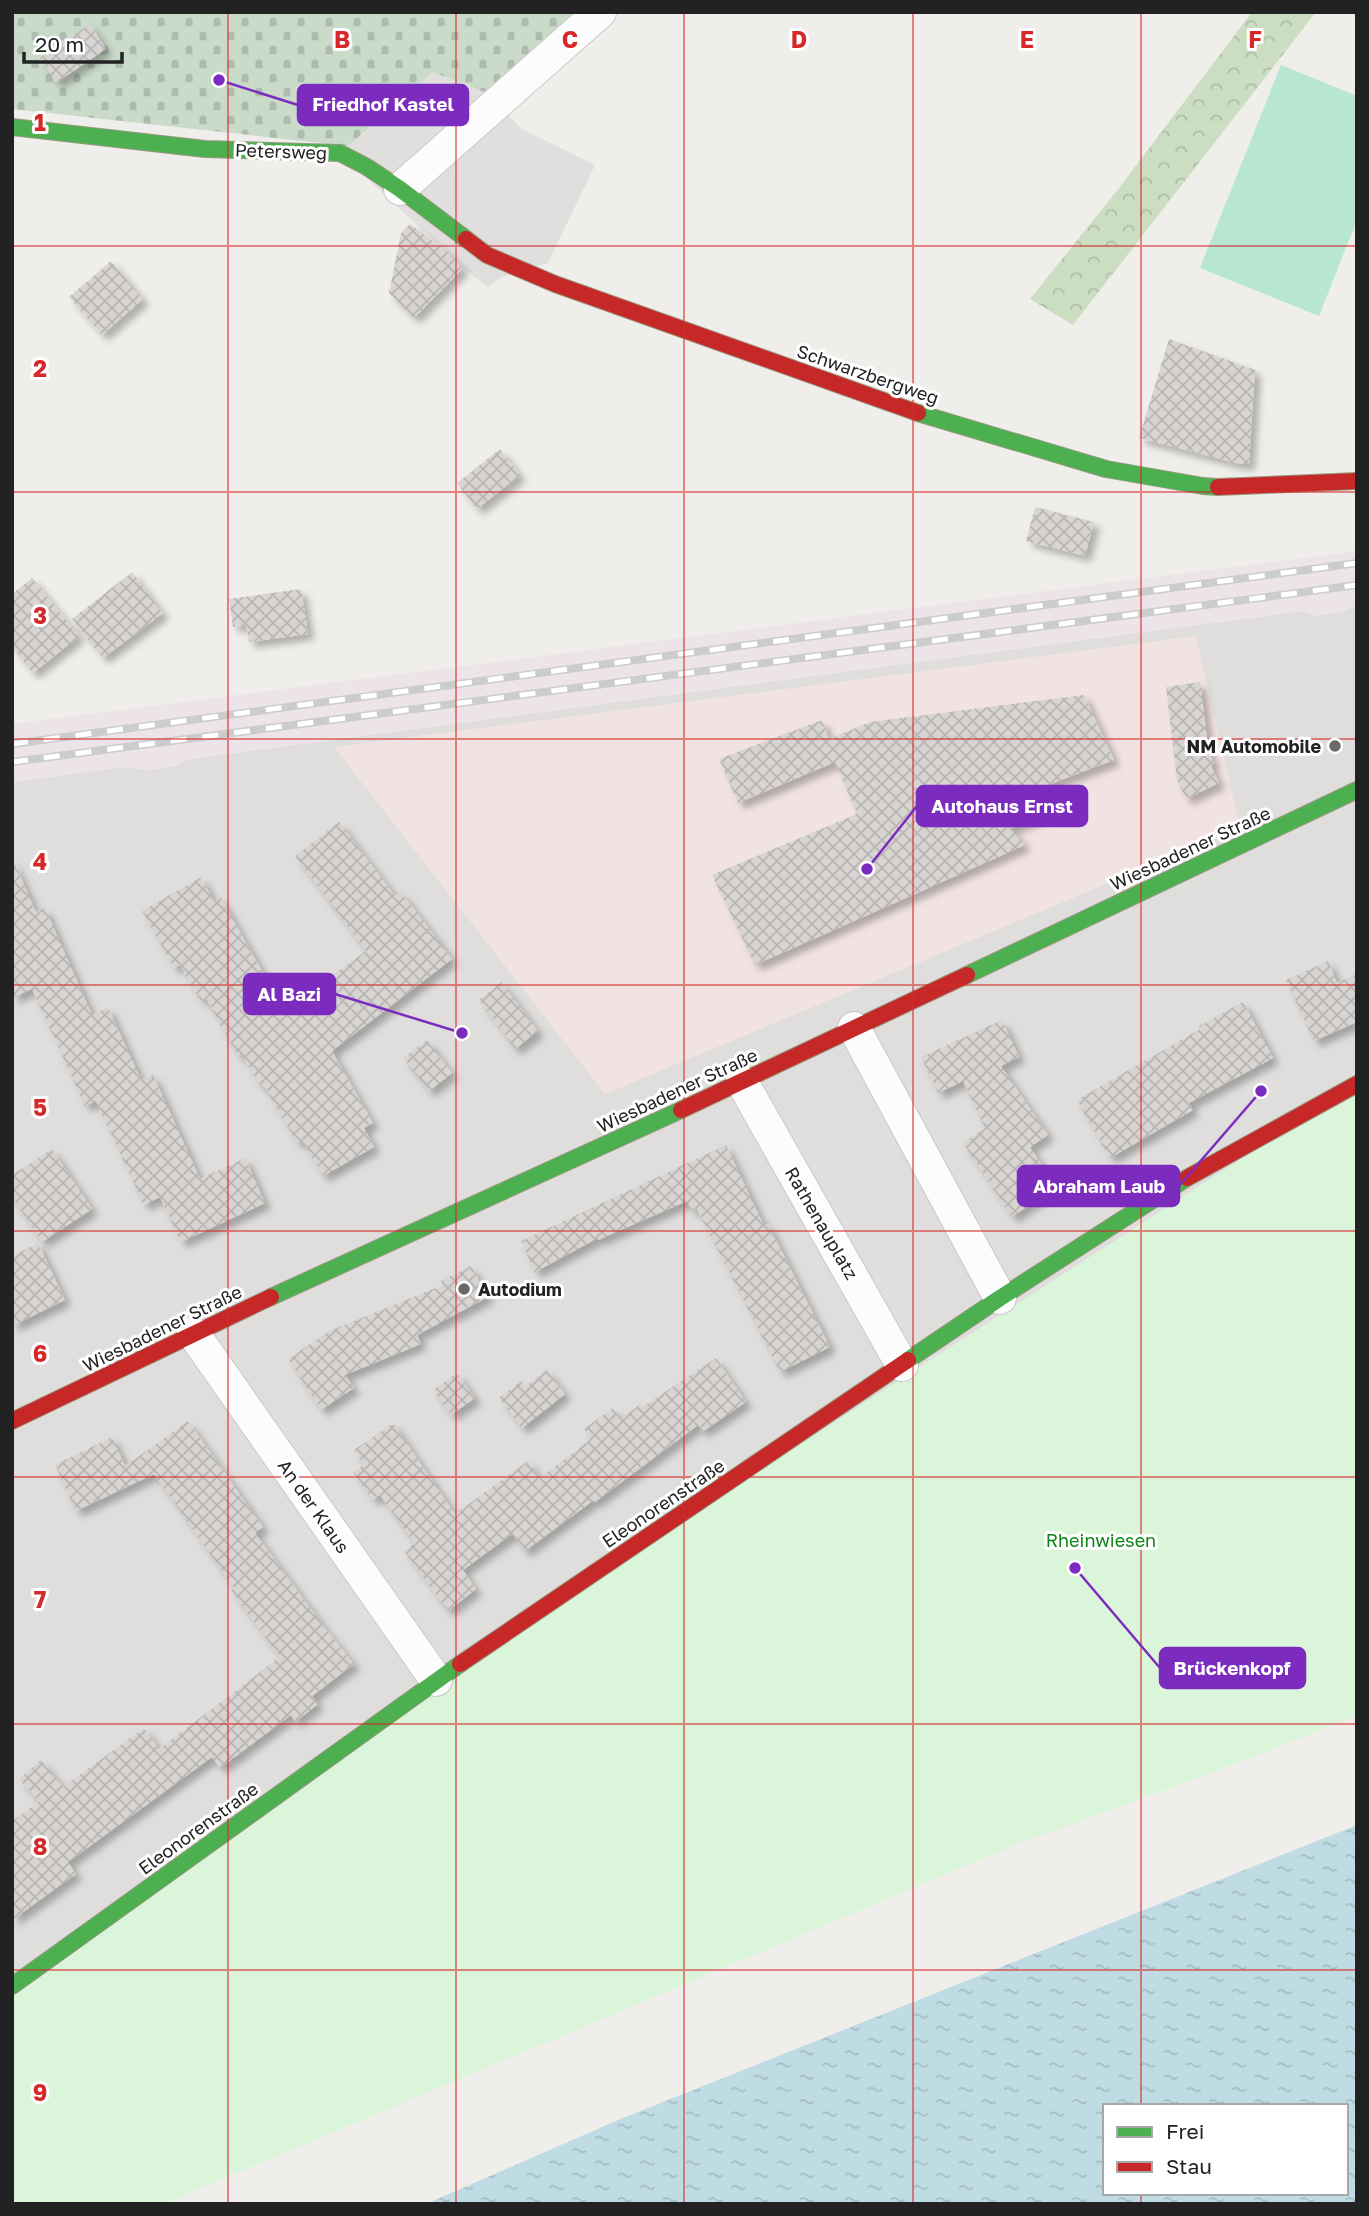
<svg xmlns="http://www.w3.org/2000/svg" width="1369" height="2216" viewBox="0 0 1369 2216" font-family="'Golos Text',sans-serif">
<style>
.residential{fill:#dfdedc}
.commercial{fill:#f1e3e1}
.industrial{fill:#ede4e9}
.forest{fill:url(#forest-crowns)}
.cemetery{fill:url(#cemetery-stones)}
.park{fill:#daf5da}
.pitch{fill:#b7e6d2}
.parking{fill:#e0dfde}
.water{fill:url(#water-ripples);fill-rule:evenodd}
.building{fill:url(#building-cross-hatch);filter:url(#shadow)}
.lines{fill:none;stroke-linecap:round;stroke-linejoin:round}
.street-casing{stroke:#c9c8c7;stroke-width:34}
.fast-casing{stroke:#999a82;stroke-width:18}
.jam-casing{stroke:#999a82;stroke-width:18}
.street{stroke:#fdfcfc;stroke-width:32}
.fast{stroke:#4caf50;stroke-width:16}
.jam{stroke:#c62828;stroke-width:16}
.rail-casing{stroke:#ccc;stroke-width:8}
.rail{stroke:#fff;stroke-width:5;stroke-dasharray:16;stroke-linecap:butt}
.grid{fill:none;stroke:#d62828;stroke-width:2;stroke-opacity:0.55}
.poi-dot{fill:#6a6968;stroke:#fff;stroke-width:2.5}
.labels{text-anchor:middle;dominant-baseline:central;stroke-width:6;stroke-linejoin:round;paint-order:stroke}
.street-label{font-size:18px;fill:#222;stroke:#fff}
.poi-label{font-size:18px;font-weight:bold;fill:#222;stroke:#fff;text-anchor:end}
.park-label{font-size:18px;fill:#0c8416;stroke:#fff}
.grid-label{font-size:23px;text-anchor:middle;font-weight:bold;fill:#d62828;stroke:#fff;stroke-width:6;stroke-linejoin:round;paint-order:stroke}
.leader{fill:none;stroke:#7b2cbf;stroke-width:2.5}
.callout-dot{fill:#7b2cbf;stroke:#fff;stroke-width:2.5}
.callout{fill:#7b2cbf;stroke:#7b2cbf;stroke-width:2.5}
.callout-label{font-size:19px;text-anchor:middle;font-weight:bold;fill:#fff}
</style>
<defs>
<pattern id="forest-crowns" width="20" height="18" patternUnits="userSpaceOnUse" patternTransform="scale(1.75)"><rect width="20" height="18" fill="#cbdec1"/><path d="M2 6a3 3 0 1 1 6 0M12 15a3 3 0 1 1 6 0" fill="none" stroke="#aebea6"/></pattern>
<pattern id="cemetery-stones" width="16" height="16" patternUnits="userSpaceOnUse" patternTransform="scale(1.75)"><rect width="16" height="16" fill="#cadbca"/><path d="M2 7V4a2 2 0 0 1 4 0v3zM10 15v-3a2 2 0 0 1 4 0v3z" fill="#adbcad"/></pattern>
<pattern id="water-ripples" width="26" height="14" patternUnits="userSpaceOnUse" patternTransform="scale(1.75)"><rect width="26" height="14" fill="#bfdbe3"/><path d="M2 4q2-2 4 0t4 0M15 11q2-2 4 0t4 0" fill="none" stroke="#a4bcc2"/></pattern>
<pattern id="building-cross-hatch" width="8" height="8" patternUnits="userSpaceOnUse" patternTransform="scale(1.75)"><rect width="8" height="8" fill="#d7d4d2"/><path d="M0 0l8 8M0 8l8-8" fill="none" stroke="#b8b6b4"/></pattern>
<filter id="shadow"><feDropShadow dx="6" dy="6" stdDeviation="3.5" flood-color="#0004"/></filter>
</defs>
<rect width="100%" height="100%" fill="#f0eeeb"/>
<polygon class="residential" points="1357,605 1357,1084 12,1988 12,782 122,767 146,770 174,766 189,759 1302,611 1315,616 1342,612"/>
<polygon class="commercial" points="1196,636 1240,828 605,1094 334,747"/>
<polygon class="industrial" points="1357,551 1357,605 1342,612 1315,616 1302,611 190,759 174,766 146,770 122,767 12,782 12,724"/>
<polygon class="forest" points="1252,12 1316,12 1073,325 1030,299 1119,188"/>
<polygon class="cemetery" points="12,12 575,12 484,92 433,73 348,146 12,109"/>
<polygon class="park" points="1357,1084 1357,1716 1198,1778 1020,1843 163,2204 12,2204 12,1986 436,1680"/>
<polygon class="pitch" points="1281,65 1357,96 1357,220 1319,316 1200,268"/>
<g class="parking">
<polygon points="433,72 484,92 522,129 595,165 548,263 502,277 488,287 463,268 340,153"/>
<polygon points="850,1084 963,1283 945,1294 832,1094"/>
<polygon points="803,1112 916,1312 898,1322 785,1122"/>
</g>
<path class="water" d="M1357,1825V2204H426L618,2120ZM1105,2106H1346V2193H1105Z"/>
<g class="building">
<polygon points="90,24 106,49 56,83 40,58"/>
<polygon points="410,224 447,252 463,268 414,318 389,293 401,233"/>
<polygon points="111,261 143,299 102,335 69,297"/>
<polygon points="1169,339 1255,370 1249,464 1240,464 1139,438"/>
<polygon points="500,449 520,475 477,509 457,483"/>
<polygon points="1035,507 1094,522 1085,556 1026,541"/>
<polygon points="132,572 163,613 103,658 72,619"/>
<polygon points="32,578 79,636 33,673 12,647 12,594"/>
<polygon points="301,589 308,634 249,642 246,625 233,627 229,599"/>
<polygon points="1200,682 1209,753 1214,763 1211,766 1219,783 1186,799 1177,780 1166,687"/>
<polygon points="1084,695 1114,760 1032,791 1042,817 1011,828 1025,845 755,965 712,875 857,814 835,762 738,803 719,759 822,720 829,739 870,722"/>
<polygon points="339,822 395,896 401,892 452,959 332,1051 373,1123 364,1128 374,1147 323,1176 302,1140 297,1143 264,1086 261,1087 242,1054 238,1056 206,998 201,1001 180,965 174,968 142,911 201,877 214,901 220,897 273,990 282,985 293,1004 366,951 295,856"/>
<polygon points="12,858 36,912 45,908 92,1015 108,1007 141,1080 153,1075 200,1179 245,1158 265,1203 181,1242 160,1197 144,1205 96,1101 85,1106 32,989 12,998"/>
<polygon points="1328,961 1337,983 1357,974 1357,1022 1314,1041 1286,980"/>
<polygon points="501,982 538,1031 515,1049 479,1000"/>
<polygon points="1243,1002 1273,1058 1189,1103 1193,1110 1110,1158 1077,1100 1200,1029 1199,1026"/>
<polygon points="1002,1020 1019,1057 1001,1066 1048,1135 1030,1147 1056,1187 1012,1217 963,1143 985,1128 963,1081 938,1093 921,1057"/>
<polygon points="427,1040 452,1073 429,1091 403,1058"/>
<polygon points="726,1145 764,1226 768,1224 830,1347 780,1372 697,1209 692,1211 687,1201 598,1240 598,1238 535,1272 521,1241"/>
<polygon points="52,1149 92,1209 42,1242 12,1197 12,1175"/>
<polygon points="38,1243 65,1300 12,1326 12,1256"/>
<polygon points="471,1266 488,1297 417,1335 421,1344 345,1375 354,1388 321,1410 288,1359 329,1331 443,1285 441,1281"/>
<polygon points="716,1358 746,1402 702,1432 698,1425 595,1502 594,1500 525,1551 512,1534 463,1570 476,1589 448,1611 404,1551 414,1543 380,1495 373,1500 353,1472 364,1465 354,1450 393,1423 455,1514 528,1461 540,1478 591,1439 584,1429 613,1408 621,1419 639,1405 641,1408"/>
<polygon points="547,1370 565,1394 522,1428 499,1398 521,1381 525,1387"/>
<polygon points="457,1373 475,1398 451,1415 433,1390"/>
<polygon points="188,1421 263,1527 255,1533 322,1624 354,1664 312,1696 318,1704 295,1722 291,1715 220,1768 212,1757 68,1862 76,1874 12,1920 12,1821 39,1802 19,1779 41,1760 63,1787 144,1728 159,1749 280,1657 231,1590 234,1588 154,1474 76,1511 55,1465 112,1437 125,1466"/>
</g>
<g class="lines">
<g class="street-casing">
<g id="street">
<polyline points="400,189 600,12"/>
<polyline points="854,1028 1000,1298"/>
<polyline points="742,1082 902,1365"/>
<polyline points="193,1333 436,1680"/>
</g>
</g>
<g class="fast-casing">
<g id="fast">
<polyline points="12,127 205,149 340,153 367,167 400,189 466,239"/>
<polyline points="918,413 1106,469 1203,486 1218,487"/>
<polyline points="967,975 1357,790"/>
<polyline points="271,1297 681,1110"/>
<polyline points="908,1360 1000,1298 1187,1178"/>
<polyline points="12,1986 460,1664"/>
</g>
</g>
<g class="jam-casing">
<g id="jam">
<polyline points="466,239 487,255 555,284 918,413"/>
<polyline points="1218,487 1357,481"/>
<polyline points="681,1110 967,975"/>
<polyline points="1187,1178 1357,1084"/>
<polyline points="12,1421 271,1297"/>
<polyline points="460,1664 908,1360"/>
</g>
</g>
<use href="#street" class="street"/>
<use href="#fast" class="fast"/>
<use href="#jam" class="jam"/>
<g class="rail-casing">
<g id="rail">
<polyline points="12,744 1357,563"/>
<polyline points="12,762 1357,585"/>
</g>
</g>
<use href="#rail" class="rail"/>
</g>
<path class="grid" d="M228,12V2204M456,12V2204M684,12V2204M913,12V2204M1141,12V2106M12,246H1357M12,492H1357M12,739H1357M12,985H1357M12,1231H1357M12,1477H1357M12,1724H1357M12,1970H1357M1141,2193V2204"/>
<g class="poi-dot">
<circle cx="1335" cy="746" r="7"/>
<circle cx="464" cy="1289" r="7"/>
</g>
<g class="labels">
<g class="street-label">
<text transform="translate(281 151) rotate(2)">Petersweg</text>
<text transform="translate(868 374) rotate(19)">Schwarzbergweg</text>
<text transform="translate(1190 848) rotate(-25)">Wiesbadener Straße</text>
<text transform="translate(677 1090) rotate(-25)">Wiesbadener Straße</text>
<text transform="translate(822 1223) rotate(60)">Rathenauplatz</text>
<text transform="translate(162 1328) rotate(-26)">Wiesbadener Straße</text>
<text transform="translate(663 1503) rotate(-34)">Eleonorenstraße</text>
<text transform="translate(314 1506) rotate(55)">An der Klaus</text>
<text transform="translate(198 1828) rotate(-36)">Eleonorenstraße</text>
</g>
<g class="poi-label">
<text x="1321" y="746">NM Automobile</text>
<text x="478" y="1289" text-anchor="start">Autodium</text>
</g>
<g class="park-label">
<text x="1101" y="1540">Rheinwiesen</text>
</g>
</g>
<g class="grid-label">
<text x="342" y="48">B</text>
<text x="570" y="48">C</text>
<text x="799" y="48">D</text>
<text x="1027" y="48">E</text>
<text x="1255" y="48">F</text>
<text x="40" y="131">1</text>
<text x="40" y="377">2</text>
<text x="40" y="624">3</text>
<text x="40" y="870">4</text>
<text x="40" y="1116">5</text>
<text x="40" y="1362">6</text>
<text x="40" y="1608">7</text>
<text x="40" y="1855">8</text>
<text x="40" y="2101">9</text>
</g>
<path class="leader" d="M219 80L298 105M867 869L917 806M462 1033L335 994M1261 1091L1179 1186M1075 1568L1160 1668"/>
<g class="callout-dot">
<circle cx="219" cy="80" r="7"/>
<circle cx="867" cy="869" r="7"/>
<circle cx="462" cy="1033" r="7"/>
<circle cx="1261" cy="1091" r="7"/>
<circle cx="1075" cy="1568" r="7"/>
</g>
<g class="callout">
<rect x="298" y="85" width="170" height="40" rx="7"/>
<rect x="917" y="786" width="170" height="40" rx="7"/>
<rect x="244" y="974" width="91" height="40" rx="7"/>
<rect x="1018" y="1166" width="161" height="40" rx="7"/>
<rect x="1160" y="1648" width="145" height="40" rx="7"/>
</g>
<g class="callout-label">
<text x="383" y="111">Friedhof Kastel</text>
<text x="1002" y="813">Autohaus Ernst</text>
<text x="289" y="1001">Al Bazi</text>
<text x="1099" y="1193">Abraham Laub</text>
<text x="1232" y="1675">Brückenkopf</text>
</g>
<rect width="1369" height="2216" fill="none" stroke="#222222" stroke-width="28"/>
<rect x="1103" y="2104" width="245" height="91" fill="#ffffff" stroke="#a7a7a7" stroke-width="2"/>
<rect x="1117" y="2127" width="35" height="10" fill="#4caf50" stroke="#a7a7a7" stroke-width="2"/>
<text x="1166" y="2139" font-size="21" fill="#222222">Frei</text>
<rect x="1117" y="2162" width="35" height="10" fill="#c62828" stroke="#a7a7a7" stroke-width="2"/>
<text x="1166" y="2174" font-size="21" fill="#222222">Stau</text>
<path d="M24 52v10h98v-10" fill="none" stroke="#222222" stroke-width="3.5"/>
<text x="35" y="52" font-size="21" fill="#222222" stroke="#ffffff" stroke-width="5" paint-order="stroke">20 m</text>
</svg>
